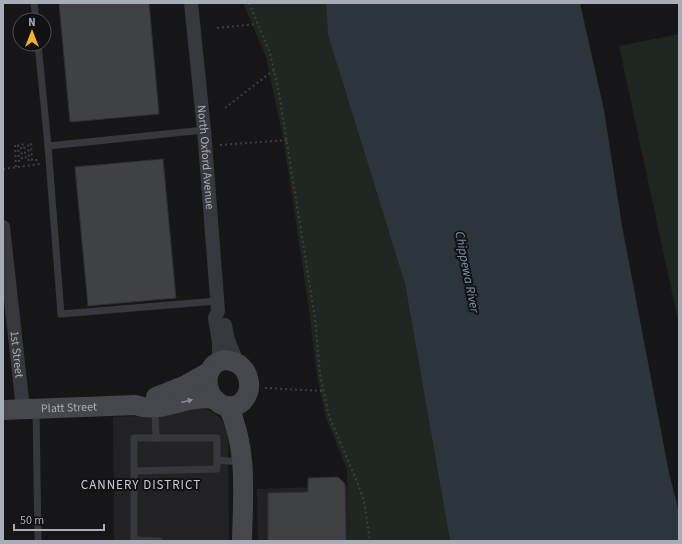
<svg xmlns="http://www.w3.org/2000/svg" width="682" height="544" viewBox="0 0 682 544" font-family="'Source Sans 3',sans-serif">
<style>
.built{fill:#222225}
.green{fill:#1e261f}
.water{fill:#2c353c}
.building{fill:#404145;stroke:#303034}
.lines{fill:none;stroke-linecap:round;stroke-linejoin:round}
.path{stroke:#3d3f44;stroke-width:2;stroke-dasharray:2 3;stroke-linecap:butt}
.lane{stroke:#37383d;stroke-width:7}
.street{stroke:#37383d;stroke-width:14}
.secondary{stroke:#45474d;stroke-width:20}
.oneway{fill:#858993}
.labels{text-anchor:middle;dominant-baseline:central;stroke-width:4;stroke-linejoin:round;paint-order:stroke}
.street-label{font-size:12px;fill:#a8adb8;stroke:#111113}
.water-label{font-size:13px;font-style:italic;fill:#7f9bb3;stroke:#111113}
.neighbourhood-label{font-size:13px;letter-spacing:1px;fill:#c9ccd4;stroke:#111113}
</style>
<rect width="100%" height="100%" fill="#161618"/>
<g class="built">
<polygon points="199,406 214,413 220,418 227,429 228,438 229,541 114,541 113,417 164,415"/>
<polygon points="347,486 349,541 258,541 257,489"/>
</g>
<g class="green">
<polygon points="243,3 326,3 328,35 405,284 450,541 349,541 347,469 326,418 317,376 308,302 284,143 266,57"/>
<polygon points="679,34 679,325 619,46"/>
</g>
<polygon class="water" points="326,3 580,3 604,110 622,226 669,473 679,512 679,541 450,541 405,284 328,35"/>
<g class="building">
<polygon points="59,3 149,3 159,114 70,122"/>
<polygon points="163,159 176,298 88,306 75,167"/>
<polygon points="338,477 345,484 346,541 268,541 268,493 308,492 308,478"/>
</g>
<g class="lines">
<g class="path">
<polyline points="249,3 270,53 279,93 315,318 320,375 329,416 358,484 364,501 370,541"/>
<polyline points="217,28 257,24"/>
<polyline points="225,108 274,70"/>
<polyline points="220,145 287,140"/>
<polyline points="16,167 15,145 18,145 19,161 22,160 21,145 24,144 26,160 29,160 28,144 31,144 32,160 39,160"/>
<polyline points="3,169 40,164"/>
<polyline points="265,388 323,391"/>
</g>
<g class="lane">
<polyline points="34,3 36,20"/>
<polyline points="38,44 48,146 204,130"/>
<polyline points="48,146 61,314 217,301"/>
<polyline points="155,408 156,438"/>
<polyline points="36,409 38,541"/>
<polyline points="217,460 241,462"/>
<polyline points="134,540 159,541"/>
<polyline points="134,541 134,438 217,438 217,469 134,471"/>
</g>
<g class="street">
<path id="s1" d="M191,3L204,130L218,311L215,318L219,342V361"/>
<path id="s2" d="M3,227L23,409"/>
<polyline points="225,325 228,340 237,362"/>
</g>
<g class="secondary">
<path d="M224,360C255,361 256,401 234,406C207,411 196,366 224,360Z"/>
<polyline points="156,397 186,385 209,372"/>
<path d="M228,406C248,449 243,495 242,541"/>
<path id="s3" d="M3,410L136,405C162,415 189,392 216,400"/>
</g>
</g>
<defs><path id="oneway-solid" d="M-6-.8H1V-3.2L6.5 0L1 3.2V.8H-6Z"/></defs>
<use class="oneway" href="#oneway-solid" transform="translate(187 401) rotate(-14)"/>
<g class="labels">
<g class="street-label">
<text stroke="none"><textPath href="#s1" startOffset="155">North Oxford Avenue</textPath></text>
<text stroke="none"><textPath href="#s2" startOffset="128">1st Street</textPath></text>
<text stroke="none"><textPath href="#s3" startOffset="66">Platt Street</textPath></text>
</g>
<g class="water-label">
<text transform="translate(467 272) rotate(79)">Chippewa River</text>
</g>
<g class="neighbourhood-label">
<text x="141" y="485">CANNERY DISTRICT</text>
</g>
</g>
<rect width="682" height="544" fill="none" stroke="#a8adb8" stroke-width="8"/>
<g transform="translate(32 32)"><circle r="19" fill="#111113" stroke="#4d4f55"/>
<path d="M0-3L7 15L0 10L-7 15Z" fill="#f2b134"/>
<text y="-6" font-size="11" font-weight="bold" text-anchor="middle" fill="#a8adb8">N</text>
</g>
<path d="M14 524v6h90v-6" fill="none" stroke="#a8adb8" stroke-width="2"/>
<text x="20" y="524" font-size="12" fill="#a8adb8" stroke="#111113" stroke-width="3" paint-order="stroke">50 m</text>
</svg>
